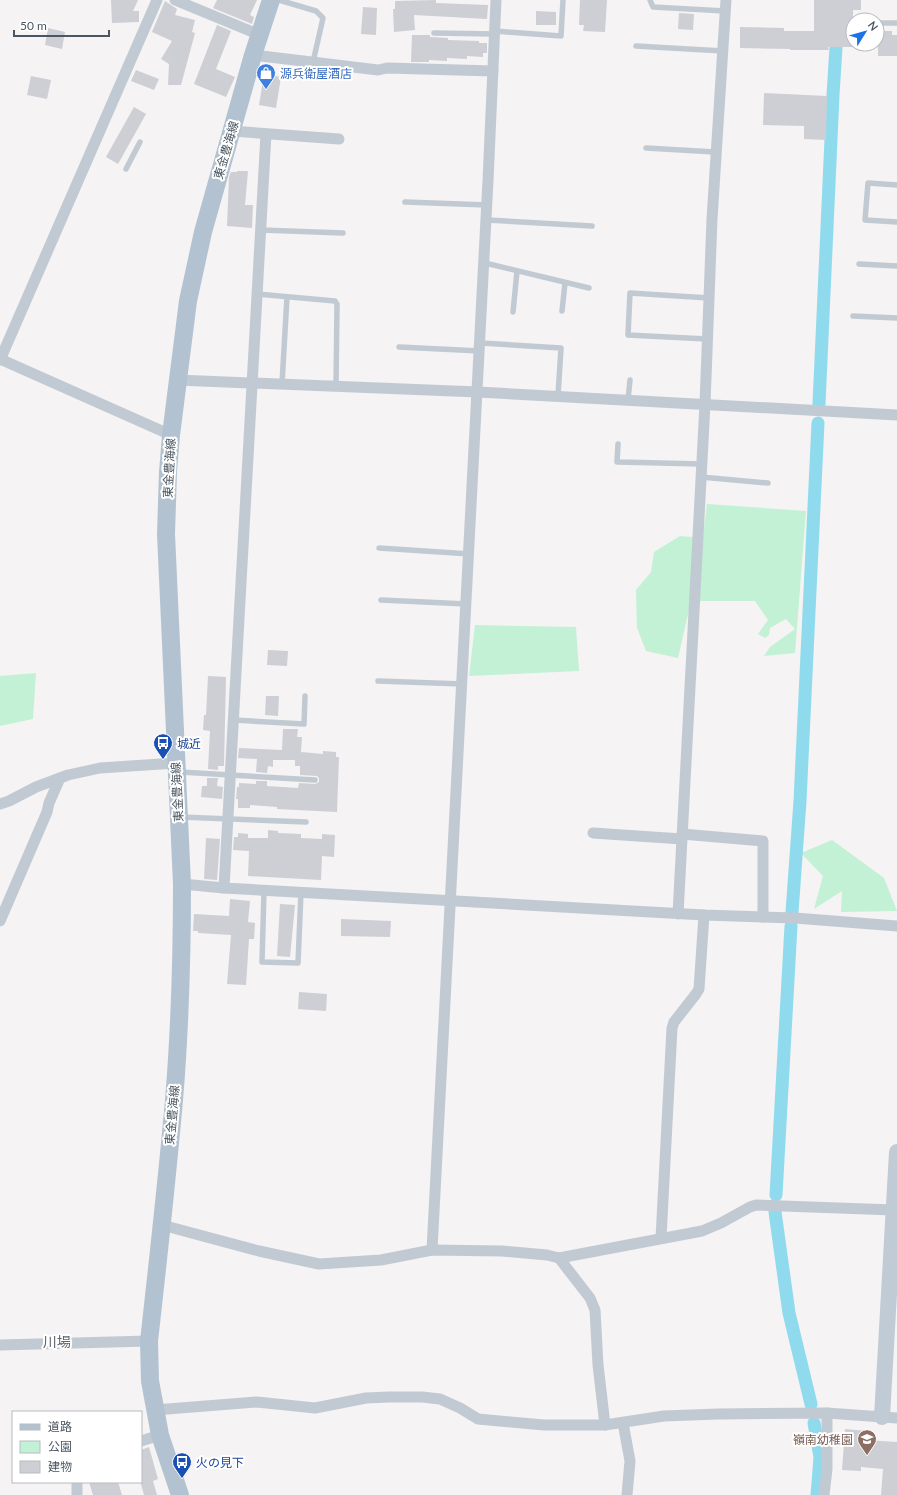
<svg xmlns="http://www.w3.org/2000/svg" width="897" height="1495" viewBox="0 0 897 1495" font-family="Lato,'Noto Sans JP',sans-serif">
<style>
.green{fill:#c3f1d5}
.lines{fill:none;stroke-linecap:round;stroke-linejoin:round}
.canal{stroke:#90daee;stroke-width:13}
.building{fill:#cdcfd5}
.lane{stroke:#c1cad2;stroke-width:5.5}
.street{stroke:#c1cad2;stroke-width:11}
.secondary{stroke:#c1cbd6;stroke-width:16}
.primary{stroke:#b3c2d1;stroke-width:18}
.labels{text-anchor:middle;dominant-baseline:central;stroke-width:4;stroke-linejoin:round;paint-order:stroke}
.shop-label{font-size:12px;fill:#366cbe;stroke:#fff;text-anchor:start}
.street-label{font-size:12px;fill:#4a5661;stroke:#fff}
.transit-label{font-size:12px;fill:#164399;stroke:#fff;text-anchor:start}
.education-label{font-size:12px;fill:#785e54;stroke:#fff;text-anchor:end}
.quarter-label{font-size:14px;fill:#5f6368;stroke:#fff}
</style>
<rect width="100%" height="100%" fill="#f5f3f3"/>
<g class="green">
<polygon points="707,504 806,511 795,653 764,656 770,647 795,629 786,619 770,628 769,635 765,638 758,634 768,620 755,601 691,601 678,658 646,651 637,628 636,590 651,572 654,552 680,536 692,537 703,536"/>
<polygon points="475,625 576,627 579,671 469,676"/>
<polygon points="36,673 33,719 0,726 0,676"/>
<polygon points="832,840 884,878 897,911 841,912 842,891 814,909 823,876 801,853"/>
</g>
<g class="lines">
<g class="canal">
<polyline points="819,404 833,95 839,0"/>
<polyline points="792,912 800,801 818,423"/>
<polyline points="776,1195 791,926"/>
<polyline points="775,1212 789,1313 811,1404"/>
<polyline points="814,1423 820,1457 817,1495"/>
</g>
</g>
<g class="building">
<polygon points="111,0 138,0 133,11 139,11 139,22 112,23"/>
<polygon points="217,0 257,0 250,15 254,17 252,24 213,8"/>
<polygon points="436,0 436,3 488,5 487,19 414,15 415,30 394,32 393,9 395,9 395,1"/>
<polygon points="580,0 607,0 605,32 583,31 584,25 579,25"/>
<polygon points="814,0 861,0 861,10 853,10 853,47 828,47 829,50 790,50 790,49 740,48 740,27 784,28 784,31 814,31"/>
<polygon points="165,1 177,9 175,15 195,20 192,32 195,33 181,85 168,85 169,64 161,59 172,41 152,32"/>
<polygon points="363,7 377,8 376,35 361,34"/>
<polygon points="536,11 556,12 556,25 536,25"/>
<polygon points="679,13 694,14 693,30 678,29"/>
<polygon points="217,25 231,31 216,69 235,77 226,97 194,84"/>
<polygon points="48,28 65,32 62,49 45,45"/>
<polygon points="878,31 892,31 892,35 897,35 897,56 878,56"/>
<polygon points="412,35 430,35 430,37 448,38 448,40 479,41 479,43 487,43 487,53 483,53 483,57 467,56 467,59 447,58 447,61 429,60 429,62 411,62"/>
<polygon points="136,70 159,79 154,90 131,81"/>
<polygon points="264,74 281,77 276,108 259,105"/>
<polygon points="31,76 51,80 47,99 27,95"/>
<polygon points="764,93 827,96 826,140 804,139 804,126 763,125"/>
<polygon points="134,107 146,114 118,164 106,157"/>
<polygon points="237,171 248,171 245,205 253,205 252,228 227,226 229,177 231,172 237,172"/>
<polygon points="268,650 288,651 287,666 267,665"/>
<polygon points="208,676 226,677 224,766 218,766 218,770 208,769 210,731 203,730 204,715 206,715"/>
<polygon points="266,696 279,696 278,716 265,715"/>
<polygon points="283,729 298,729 297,737 302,737 301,752 323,754 323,751 336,752 336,757 339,757 337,812 277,809 277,807 250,805 250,808 238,808 238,799 236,799 237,787 239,787 239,783 256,784 256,781 267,781 267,786 298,788 299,783 315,784 319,782 319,778 317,776 300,775 300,766 295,766 295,760 273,760 273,767 268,766 267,773 256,772 257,759 238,758 239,748 282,750"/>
<polygon points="207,778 218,778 217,786 223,787 222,799 201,797 202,786 207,786"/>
<polygon points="268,830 278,831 278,833 301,834 301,838 322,839 322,834 335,835 334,857 322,856 321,880 248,876 249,851 233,850 234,837 238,837 238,833 248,834 248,838 268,838"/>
<polygon points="206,838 220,839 217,880 204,879"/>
<polygon points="230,899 250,901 248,922 255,923 254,939 249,939 246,985 227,984 231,935 198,933 198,931 193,931 194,914 229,916"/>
<polygon points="280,904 295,905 290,957 277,956"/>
<polygon points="341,919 391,921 390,937 341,936"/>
<polygon points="299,992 327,994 326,1011 298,1009"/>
<polygon points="845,1429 867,1431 866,1440 897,1442 897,1495 881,1495 883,1469 861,1467 861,1471 842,1470"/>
<polygon points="149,1447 158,1479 153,1481 157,1495 144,1495 141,1484 141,1450"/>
<polygon points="89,1482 118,1482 122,1495 93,1495"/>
</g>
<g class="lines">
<g class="lane">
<polyline points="279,0 316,11 323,18 313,62"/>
<polyline points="650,0 653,7 725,11"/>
<polyline points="877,23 897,23"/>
<polyline points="495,31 561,36 563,0"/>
<polyline points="434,33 495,34"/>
<polyline points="636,46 723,51"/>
<polyline points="646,148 715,152"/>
<polyline points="126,169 140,142"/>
<polyline points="897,185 868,183 865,220 897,222"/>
<polyline points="405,202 487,205"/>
<polyline points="487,220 592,226"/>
<polyline points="261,230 343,233"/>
<polyline points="485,263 589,288"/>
<polyline points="859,264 897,266"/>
<polyline points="257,294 335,301 337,304 336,386"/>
<polyline points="562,311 565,283"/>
<polyline points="513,312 517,271"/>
<polyline points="853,316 897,318"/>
<polyline points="707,339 628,335 630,293 709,298"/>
<polyline points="481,343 561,348 558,396"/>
<polyline points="399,347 480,351"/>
<polyline points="282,384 287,297"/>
<polyline points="628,400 630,380"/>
<polyline points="618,444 617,462 702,464"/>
<polyline points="701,477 768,483"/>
<polyline points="379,548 470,554"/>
<polyline points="381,600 467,604"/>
<polyline points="378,681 463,684"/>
<polyline points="234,720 304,724 305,696"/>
<polyline points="180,772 315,780"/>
<polyline points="180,817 306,822"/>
<polyline points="264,891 262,962 298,963 301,892"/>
</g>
<g class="street">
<polyline points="175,0 260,35"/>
<polyline points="253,55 378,70 387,68 493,71"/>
<polyline points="232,131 339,139"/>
<polyline points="0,359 171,435"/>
<polyline points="0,360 157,0"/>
<polyline points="177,380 478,392 897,415"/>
<polyline points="0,804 9,801 36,787 68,775 100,768 176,763"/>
<polyline points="593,833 682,839"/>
<polyline points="682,834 763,841 763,917"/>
<polyline points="182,884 224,888 704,915 795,918 897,926"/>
<polyline points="224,888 266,134"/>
<polyline points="678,914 705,404 712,219 726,0"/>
<polyline points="0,921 47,812 49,803 60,778"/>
<polyline points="162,1225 259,1251 319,1264 381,1260 432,1250 502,1251 547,1255 559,1258 590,1298 595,1310 598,1365 605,1425"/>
<polyline points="661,1238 672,1028 674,1022 696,994 699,989 704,915"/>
<path d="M432,1250C457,834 478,417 496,0"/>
<polyline points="559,1258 702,1231 721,1223 750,1207 756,1205 894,1210"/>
<polyline points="0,1345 149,1341"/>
<polyline points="155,1410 257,1402 315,1408 366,1398 389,1397 422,1397 440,1399 460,1408 478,1419 544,1425 605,1425 664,1416 718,1414 827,1413 897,1418"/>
<polyline points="623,1423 630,1461 627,1495"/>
<polyline points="141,1441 160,1435"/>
<polyline points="77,1482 77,1495"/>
<polyline points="824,1495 827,1469 827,1413"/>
</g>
<polyline class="secondary" points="882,1417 897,1152"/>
<path class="primary" d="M180,1495L160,1435L150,1381L149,1341C158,1261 167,1180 174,1100C180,1028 182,956 182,884L166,534L168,472L171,435L188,301L203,232L253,55L271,0"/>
</g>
<defs>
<g id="shop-pin" transform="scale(1)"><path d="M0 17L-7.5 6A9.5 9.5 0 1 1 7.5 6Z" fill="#3f7fe0" stroke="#fff"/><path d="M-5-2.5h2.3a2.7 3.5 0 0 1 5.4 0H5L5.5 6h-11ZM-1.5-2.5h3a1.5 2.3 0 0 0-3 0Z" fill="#fff"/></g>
<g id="bus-pin" transform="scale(1)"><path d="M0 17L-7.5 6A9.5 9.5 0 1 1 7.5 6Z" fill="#1a4fb4" stroke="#fff"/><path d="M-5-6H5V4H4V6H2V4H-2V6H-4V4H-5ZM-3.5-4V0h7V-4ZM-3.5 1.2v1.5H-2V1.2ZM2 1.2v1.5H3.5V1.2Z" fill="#fff"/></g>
<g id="school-pin" transform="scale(1)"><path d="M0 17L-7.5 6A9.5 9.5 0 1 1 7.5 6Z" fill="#8d6e63" stroke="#fff"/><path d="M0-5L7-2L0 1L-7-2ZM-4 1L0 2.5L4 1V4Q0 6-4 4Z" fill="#fff"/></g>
</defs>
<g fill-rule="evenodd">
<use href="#shop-pin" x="266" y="73"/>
<use href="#bus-pin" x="163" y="743"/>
<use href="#school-pin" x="867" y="1439"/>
<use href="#bus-pin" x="182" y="1462"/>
</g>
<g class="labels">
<g class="shop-label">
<text x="280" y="73">源兵衛屋酒店</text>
</g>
<g class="street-label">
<text transform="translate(226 150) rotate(-74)">東金豊海線</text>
<text transform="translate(169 468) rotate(-87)">東金豊海線</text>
<text transform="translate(177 792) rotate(-93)">東金豊海線</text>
<text transform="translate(172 1115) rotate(-85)">東金豊海線</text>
</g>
<g class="transit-label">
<text x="177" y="743">城近</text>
<text x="196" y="1462">火の見下</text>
</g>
<g class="education-label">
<text x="853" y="1439">嶺南幼稚園</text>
</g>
<g class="quarter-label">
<text x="57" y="1341">川場</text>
</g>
</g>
<rect x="12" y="1411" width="130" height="72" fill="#ffffff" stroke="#b7bbc0"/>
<rect x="20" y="1424" width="20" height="6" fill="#b3c2d1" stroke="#b7bbc0"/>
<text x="48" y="1431" font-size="12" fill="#4a5661">道路</text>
<rect x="20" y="1441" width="20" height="12" fill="#c3f1d5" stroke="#b7bbc0"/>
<text x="48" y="1451" font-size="12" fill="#4a5661">公園</text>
<rect x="20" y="1461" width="20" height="12" fill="#cdcfd5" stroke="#b7bbc0"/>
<text x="48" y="1471" font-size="12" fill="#4a5661">建物</text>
<g transform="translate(865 32) rotate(53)"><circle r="19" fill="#ffffff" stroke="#b7bbc0"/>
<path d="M0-3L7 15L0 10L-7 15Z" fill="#1a73e8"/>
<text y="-6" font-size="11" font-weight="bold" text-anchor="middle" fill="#4a5661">N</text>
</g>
<path d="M14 30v6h95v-6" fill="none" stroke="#4a5661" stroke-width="2"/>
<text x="20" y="30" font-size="12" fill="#4a5661" stroke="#ffffff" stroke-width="3" paint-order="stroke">50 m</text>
</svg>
